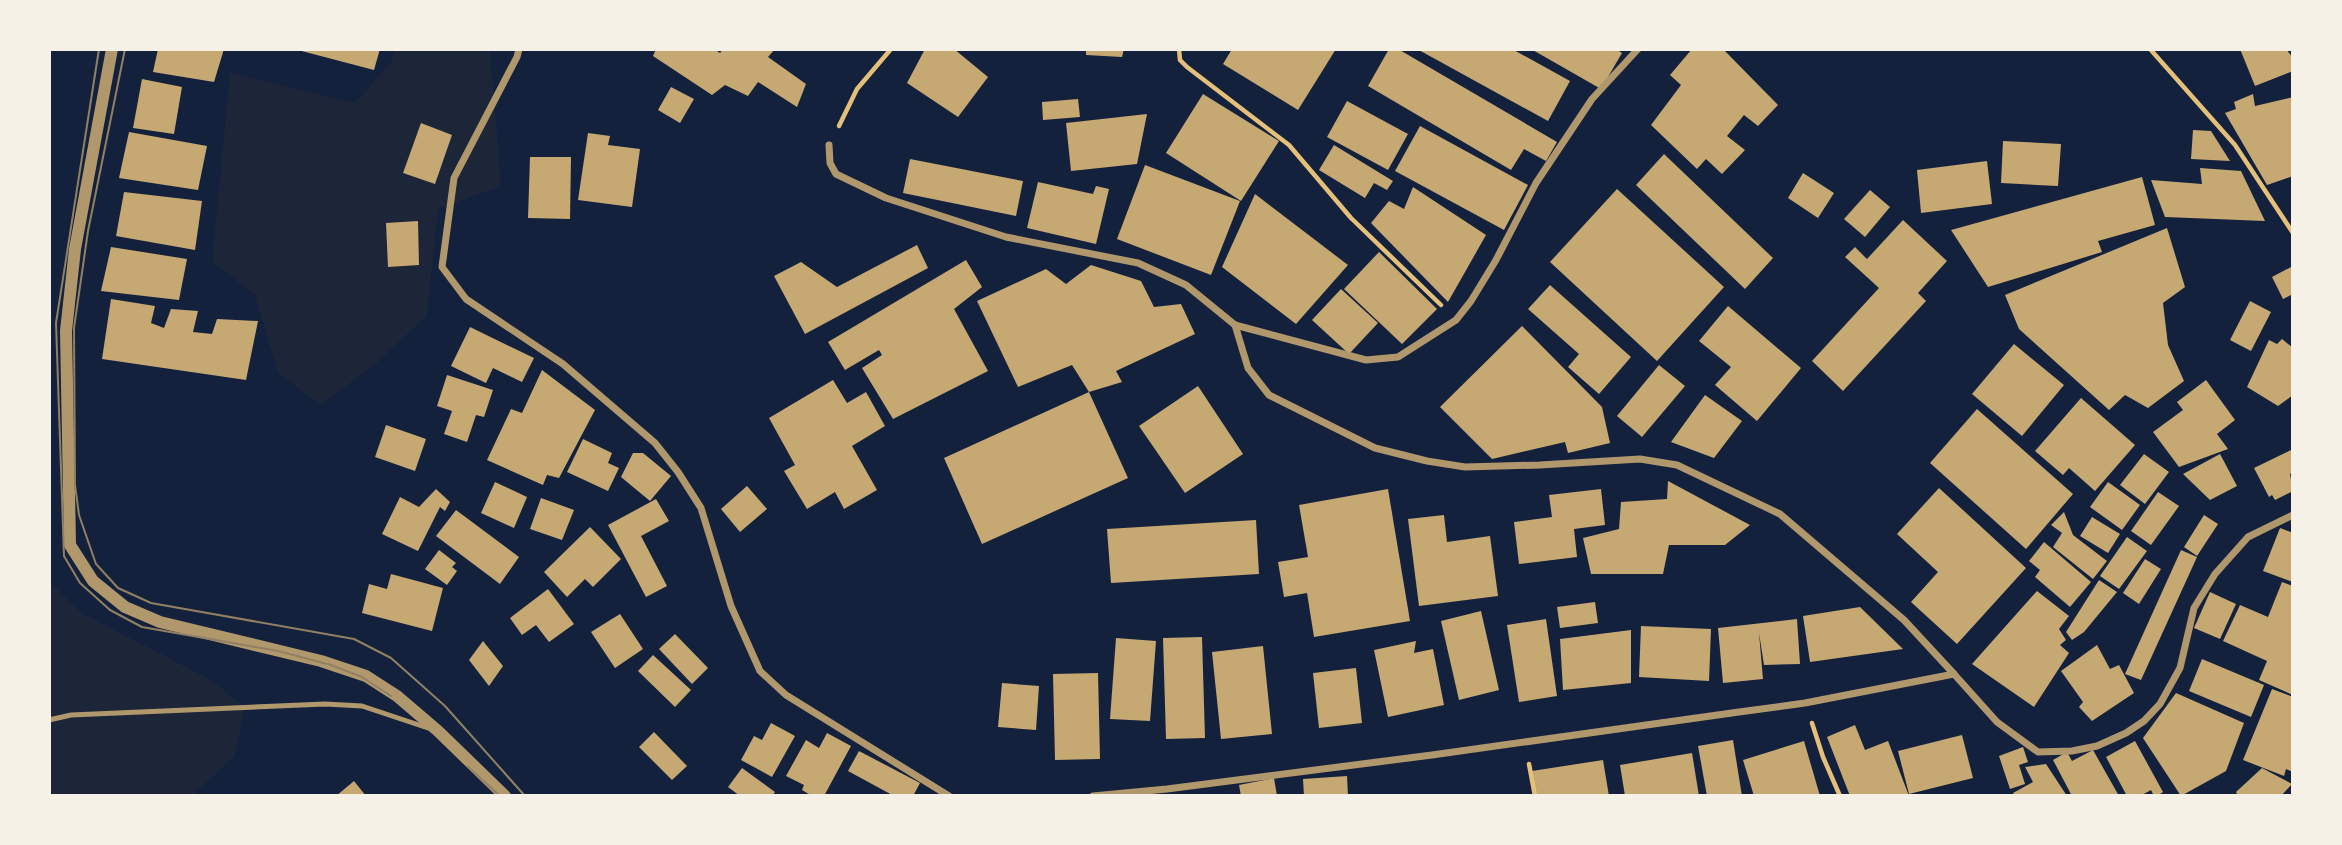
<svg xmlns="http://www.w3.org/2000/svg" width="2342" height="845" viewBox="0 0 2342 845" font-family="Signika,sans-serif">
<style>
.green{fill:#1d2539}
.building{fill:#c6a872}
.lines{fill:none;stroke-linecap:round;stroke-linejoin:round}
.path{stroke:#e5c07b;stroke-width:4.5}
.service{stroke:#b1986c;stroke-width:5}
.minor{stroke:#b1986c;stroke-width:7}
.tertiary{stroke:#b1986c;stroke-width:12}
.tram{stroke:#918062;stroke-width:2}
</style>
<rect width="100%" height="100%" fill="#14213d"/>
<g class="green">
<polygon points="394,49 490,49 501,186 438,209 427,316 373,366 321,405 278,373 255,295 212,261 230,73 355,103 392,61"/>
<polygon points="49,582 82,613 213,681 245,708 235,756 195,793 196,796 49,796"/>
</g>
<g class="building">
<polygon points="158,49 224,49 214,82 153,72"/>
<polygon points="294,49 380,49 374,70"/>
<polygon points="656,49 714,49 720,53 723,49 775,49 768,57 806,84 797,107 758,82 748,96 725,85 712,95 653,56"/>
<polygon points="925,49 954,49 988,77 958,117 907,83"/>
<polygon points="1086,49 1124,49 1122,57 1086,55"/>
<polygon points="1232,49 1336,49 1298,110 1223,64"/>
<polygon points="1389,49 1398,49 1557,142 1546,161 1524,149 1511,170 1368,86"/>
<polygon points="1417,49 1512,49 1570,81 1548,121"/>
<polygon points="1531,49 1616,49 1622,53 1601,89"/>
<polygon points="1692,49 1723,49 1778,105 1758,126 1744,115 1727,136 1745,150 1722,174 1706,159 1697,169 1651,125 1681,85 1670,75"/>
<polygon points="2240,49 2286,49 2293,58 2293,71 2255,86"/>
<polygon points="142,79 182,87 174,134 133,128"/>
<polygon points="671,87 694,99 680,123 658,110"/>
<polygon points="1203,94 1279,141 1241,201 1166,153"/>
<polygon points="2253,94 2255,106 2293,97 2293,176 2267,185 2225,113 2236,109 2234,102"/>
<polygon points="1078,99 1080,117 1043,120 1042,102"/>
<polygon points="1347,101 1408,134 1388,170 1327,137"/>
<polygon points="1147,114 1137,164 1071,171 1066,123"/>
<polygon points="421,123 452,135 435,184 403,173"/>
<polygon points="1420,126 1528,185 1504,230 1395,171"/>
<polygon points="2193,130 2211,131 2230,161 2191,159"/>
<polygon points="129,132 207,146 198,190 119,178"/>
<polygon points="588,133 610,136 608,145 640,149 632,207 578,200"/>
<polygon points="2003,141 2061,144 2058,186 2001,183"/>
<polygon points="1334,145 1393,181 1387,190 1374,183 1365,198 1319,170"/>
<polygon points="1664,154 1773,258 1745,289 1636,185"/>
<polygon points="530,157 571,157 570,219 528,218"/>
<polygon points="910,159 1023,181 1016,216 903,193"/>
<polygon points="1987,161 1992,204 1921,213 1917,170"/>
<polygon points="1145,165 1240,201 1211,275 1117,239"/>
<polygon points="2200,168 2241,171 2265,221 2165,217 2151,180 2202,184"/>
<polygon points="1803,173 1834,193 1818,218 1788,198"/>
<polygon points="2142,177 2155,225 2098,241 2102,252 1988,287 1951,230"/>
<polygon points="1038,182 1093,194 1096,186 1109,189 1096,244 1027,228"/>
<polygon points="1413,187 1486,235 1448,302 1371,223 1389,201 1404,209"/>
<polygon points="1617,189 1724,287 1657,361 1550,262"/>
<polygon points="1870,190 1890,207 1865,237 1844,219"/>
<polygon points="124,192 202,201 195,250 116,236"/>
<polygon points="1255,194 1348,265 1296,324 1222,267"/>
<polygon points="1903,220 1947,261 1918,293 1926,301 1843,391 1812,361 1879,288 1845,257 1855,247 1867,259"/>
<polygon points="418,221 419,265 388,267 386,223"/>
<polygon points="2167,228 2185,287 2163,303 2168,345 2184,381 2148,408 2125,395 2109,410 2019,329 2005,295"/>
<polygon points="917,245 928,268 805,334 774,276 801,262 837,287"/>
<polygon points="111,247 187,259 179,300 101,291"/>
<polygon points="1379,252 1437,309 1402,344 1344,289"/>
<polygon points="966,260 982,287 954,309 988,371 893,419 862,368 882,355 879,350 845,370 828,342"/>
<polygon points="1091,265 1141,281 1154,307 1181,304 1195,334 1116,371 1122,382 1089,392 1128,478 982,544 944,458 1089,392 1072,365 1018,387 977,301 1046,269 1066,284"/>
<polygon points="2293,266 2293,294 2283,299 2272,277"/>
<polygon points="1550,285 1631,357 1599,394 1568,367 1579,354 1528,309"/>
<polygon points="1341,289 1378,323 1349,354 1312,320"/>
<polygon points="111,299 155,306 151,323 164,328 171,309 198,311 193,332 212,334 217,319 258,321 246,380 102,359"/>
<polygon points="2250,301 2271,312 2251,351 2230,340"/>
<polygon points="1728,306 1801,368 1757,421 1715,385 1731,367 1699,341"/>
<polygon points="1522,326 1602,407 1610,443 1568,453 1565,442 1492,459 1440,407"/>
<polygon points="470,327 534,358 522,382 493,368 486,383 451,366"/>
<polygon points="2282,339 2293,348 2293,395 2278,406 2247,387 2269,340 2277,344"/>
<polygon points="2014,344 2064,385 2022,436 1972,394"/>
<polygon points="1659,365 1685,386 1642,437 1617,416"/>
<polygon points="542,370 595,410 559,478 547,475 543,485 487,460 511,409 522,413"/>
<polygon points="447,375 493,390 484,417 476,415 467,442 444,434 452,411 437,406"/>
<polygon points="833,380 847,403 866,392 885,426 852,446 877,490 844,509 835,492 807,509 784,471 795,465 769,418"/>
<polygon points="2206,380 2235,420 2217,434 2228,449 2179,467 2153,432 2183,410 2177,402"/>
<polygon points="1198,386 1243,454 1185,493 1139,426"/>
<polygon points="1705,395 1742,421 1714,458 1671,442"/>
<polygon points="2081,398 2135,445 2095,491 2069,468 2063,475 2035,451"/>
<polygon points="1977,409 2073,494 2026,549 1930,463"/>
<polygon points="386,425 426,439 415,471 375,457"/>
<polygon points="583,439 612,453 608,463 619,468 608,491 567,472"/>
<polygon points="2293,449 2293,473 2290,474 2293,491 2275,500 2272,495 2269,497 2254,468"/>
<polygon points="633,453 643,453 671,476 650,501 621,477"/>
<polygon points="2144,454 2169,472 2145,504 2120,485"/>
<polygon points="2220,454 2237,486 2210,500 2183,474"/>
<polygon points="1668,481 1750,525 1725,545 1669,545 1663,574 1591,574 1583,538 1619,529 1621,502 1667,499"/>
<polygon points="495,482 527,497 514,528 481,513"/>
<polygon points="2108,482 2140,505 2122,530 2090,507"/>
<polygon points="747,486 767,509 740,532 721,509"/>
<polygon points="1939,488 2026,568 1957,644 1911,602 1938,572 1897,534"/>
<polygon points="436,489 450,502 445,511 440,507 418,551 382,534 400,497 419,507"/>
<polygon points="1388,489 1410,621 1314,637 1307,593 1284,597 1278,562 1308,557 1299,505"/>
<polygon points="1601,489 1605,525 1574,529 1577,557 1519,564 1514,522 1552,517 1549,495"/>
<polygon points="2158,492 2179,506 2151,545 2131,531"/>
<polygon points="541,498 574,510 562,540 530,529"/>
<polygon points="656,499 669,521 641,536 667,586 646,597 608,525"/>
<polygon points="456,510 519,557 500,584 436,536"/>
<polygon points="2064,512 2073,535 2107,561 2093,579 2053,547 2062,533 2051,525"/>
<polygon points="1444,515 1447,542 1490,536 1498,596 1419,606 1408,519"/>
<polygon points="2204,515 2218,524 2197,556 2184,547"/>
<polygon points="2092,517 2120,534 2108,553 2080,536"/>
<polygon points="1256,520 1259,574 1111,583 1107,529"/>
<polygon points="590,527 621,559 593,587 585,579 567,597 544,572"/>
<polygon points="2280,528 2293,533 2293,582 2263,571"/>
<polygon points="2127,537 2147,551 2119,589 2100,576"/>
<polygon points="2044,542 2091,582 2070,607 2035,577 2040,570 2029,561"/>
<polygon points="439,550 456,563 452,567 457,571 447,585 425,569"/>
<polygon points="2181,550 2197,557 2141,680 2125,674"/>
<polygon points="2145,559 2161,569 2139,604 2123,593"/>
<polygon points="391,574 443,588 432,631 362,613 369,584 387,589"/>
<polygon points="2099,580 2117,592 2084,632 2072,640 2066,632"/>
<polygon points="2282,582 2293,586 2293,695 2259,680 2267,661 2223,641 2240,605 2268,617"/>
<polygon points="548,589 574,624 549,642 536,625 522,635 510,618"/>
<polygon points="2037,591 2069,616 2059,629 2066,640 2060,645 2069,653 2034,707 1972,664"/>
<polygon points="2210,592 2236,604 2220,639 2194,628"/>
<polygon points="1595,602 1598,623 1560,628 1557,607"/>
<polygon points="1860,607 1903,649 1810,662 1803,616"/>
<polygon points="1481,611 1499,690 1459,700 1441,621"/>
<polygon points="620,614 643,649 615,668 591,632"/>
<polygon points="1546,619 1557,696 1519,702 1507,625"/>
<polygon points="1797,619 1800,664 1764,665 1759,633 1763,679 1723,683 1718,628"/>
<polygon points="1641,626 1711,629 1709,681 1639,677"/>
<polygon points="1631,630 1631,683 1563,690 1560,639"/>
<polygon points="675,634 708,668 692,684 659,649"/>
<polygon points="1202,637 1205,738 1166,739 1163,638"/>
<polygon points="1116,638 1156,641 1150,721 1110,719"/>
<polygon points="483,641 503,666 489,686 469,660"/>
<polygon points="1416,641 1414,653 1433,649 1444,705 1388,717 1374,650"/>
<polygon points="2097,645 2110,669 2119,665 2134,693 2092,721 2079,707 2083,702 2061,671"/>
<polygon points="1263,646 1272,734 1221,739 1212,652"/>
<polygon points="653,655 691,690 675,707 638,671"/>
<polygon points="2202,659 2264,685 2251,717 2189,691"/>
<polygon points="1356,668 1362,723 1319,728 1313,673"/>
<polygon points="1098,673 1100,759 1055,760 1053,674"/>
<polygon points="1002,683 1039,686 1036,730 998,727"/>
<polygon points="2272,689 2293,697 2293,772 2286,769 2284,776 2243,760"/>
<polygon points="2176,693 2244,723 2226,771 2181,796 2143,738"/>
<polygon points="771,723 795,736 772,777 741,760 754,736 762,740"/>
<polygon points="1855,725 1865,750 1888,741 1909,796 1850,796 1827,737"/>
<polygon points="654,732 687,766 672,780 639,747"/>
<polygon points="827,733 851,746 824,796 812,796 802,790 804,785 786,776 806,740 819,748"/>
<polygon points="1962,735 1973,778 1909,794 1898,751"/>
<polygon points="1733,740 1742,796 1707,796 1698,746"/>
<polygon points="1804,741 1820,796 1754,796 1743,760"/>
<polygon points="2135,741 2163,792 2157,796 2154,796 2151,790 2140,796 2127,796 2106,757"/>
<polygon points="2023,747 2028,762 2019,765 2025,784 2010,789 1999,756"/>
<polygon points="2093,750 2119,796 2072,796 2053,760 2067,752 2072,761"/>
<polygon points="859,751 920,783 913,796 894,796 848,771"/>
<polygon points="1692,753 1699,796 1625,796 1620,765"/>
<polygon points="1603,760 1609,796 1536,796 1532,771"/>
<polygon points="2046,764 2067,796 2015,796 2013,793 2033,782 2025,767"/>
<polygon points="742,768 775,792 772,796 740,796 728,787"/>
<polygon points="2262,768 2292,784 2281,796 2238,796 2236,792"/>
<polygon points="1347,776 1348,796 1304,796 1303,779"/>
<polygon points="1274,778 1277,796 1241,796 1239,785"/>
<polygon points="354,781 366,796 336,796"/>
</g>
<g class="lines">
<g class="path">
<polyline points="1179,49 1180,60 1187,67 1289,145 1351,218 1441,305"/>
<polyline points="2150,49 2235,145 2293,233"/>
<polyline points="839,126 857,89 891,49"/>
<polyline points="1812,723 1823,757 1840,796"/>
<polyline points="1529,764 1535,796"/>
</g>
<polyline class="service" points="49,720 71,715 325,704 362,706 428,728"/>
<g class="minor">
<polyline points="519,49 517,57 454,178 442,267 466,299 563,364 655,443 678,472 701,508 731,606 760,671 786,695 949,796"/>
<polyline points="829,145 830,163 836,174 886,198 1006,237 1138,263 1186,285 1235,325"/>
<polyline points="1954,674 1997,722 2038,752 2072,751 2097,746 2126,733 2144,721 2160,704 2180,668 2194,608 2215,574 2248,537 2293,515"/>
<polyline points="1093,796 1167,789 1432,755 1739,712 1805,703 1954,674 1904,620 1780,514 1677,465 1640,459 1540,465 1465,467 1427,461 1375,448 1269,395 1248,368 1235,325 1366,360 1398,357 1456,320 1471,301 1496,260 1536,183 1592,99 1638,49"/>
</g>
<polyline class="tertiary" points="112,49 75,249 66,331 70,545 93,581 125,607 160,622 321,661 366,676 397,696 438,731 505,796"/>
<g class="tram">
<polyline points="99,49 56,323 64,556 80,583 110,610 142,627 278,651 331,665 362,677 391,696"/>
<polyline points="125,49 88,231 74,328 75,485 79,515 96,564 118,588 151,603 354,639 391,658 445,706 525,796"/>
<polyline points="468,767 500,796"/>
</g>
</g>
<rect width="2342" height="845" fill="none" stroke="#f6f1e7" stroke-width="102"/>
</svg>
